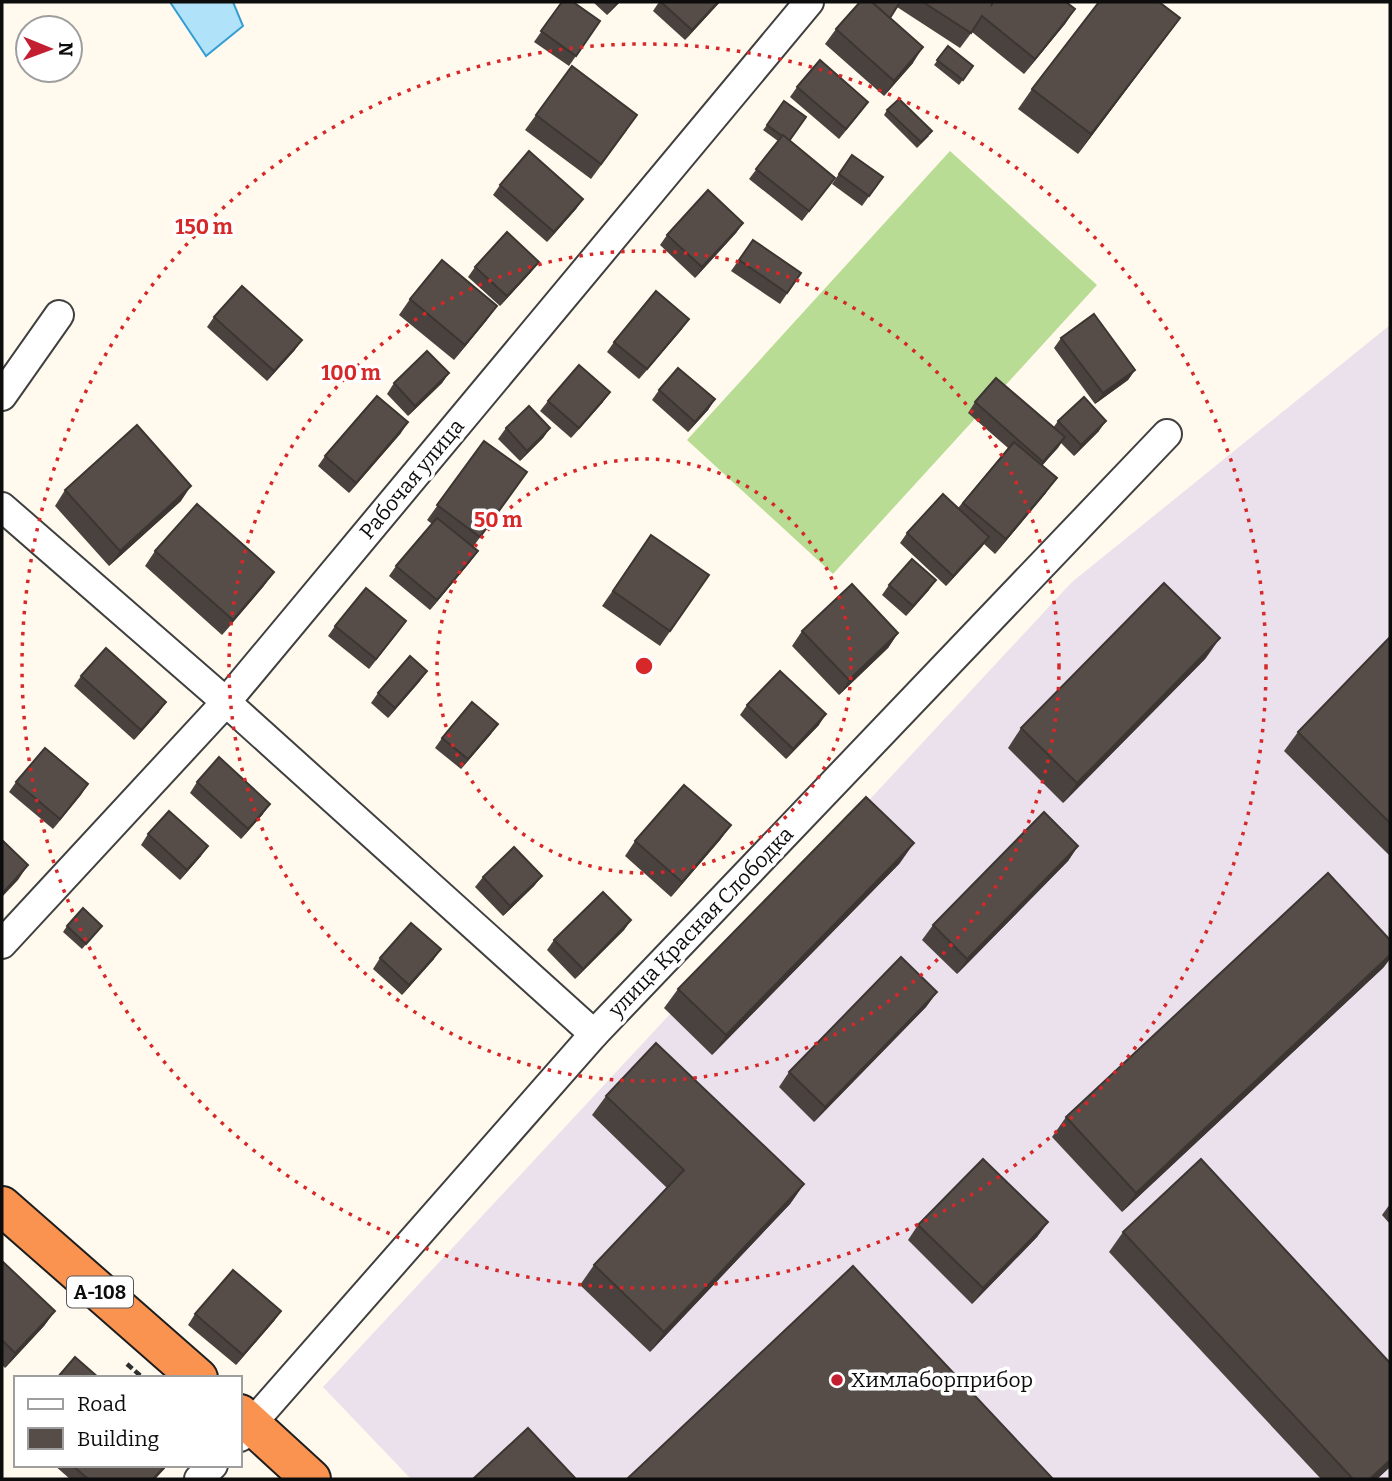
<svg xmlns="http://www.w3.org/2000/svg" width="1392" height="1481" viewBox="0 0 1392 1481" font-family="Bitter,serif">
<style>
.industrial{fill:#eae1ec}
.forest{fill:#b9dc94}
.water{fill:#b0e2f9;stroke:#349dd3;stroke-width:2}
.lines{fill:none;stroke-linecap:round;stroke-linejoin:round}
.street-casing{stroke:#404040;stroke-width:32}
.highway-casing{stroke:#1e1e1e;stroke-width:42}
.path{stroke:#2f2f2f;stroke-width:4.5;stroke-dasharray:7 3.5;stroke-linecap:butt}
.street{stroke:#fff;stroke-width:28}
.highway{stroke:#fa9350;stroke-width:38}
.wall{fill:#4a423f}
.shaded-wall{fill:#3c3633}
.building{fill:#564d49;stroke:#3c3633;stroke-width:2}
.ring{fill:none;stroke:#d62828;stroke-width:3.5;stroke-dasharray:3.5 7}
.poi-dot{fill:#c31f31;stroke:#fff;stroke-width:2.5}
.labels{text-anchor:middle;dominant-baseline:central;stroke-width:7;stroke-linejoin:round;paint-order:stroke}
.shield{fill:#fff;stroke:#565656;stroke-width:2}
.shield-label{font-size:19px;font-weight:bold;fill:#0d0d0d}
.street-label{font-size:21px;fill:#0d0d0d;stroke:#fff}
.poi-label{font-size:21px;fill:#0d0d0d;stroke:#fff;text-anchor:start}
.centre{fill:#d62828;stroke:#fff;stroke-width:3.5}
.ring-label{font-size:21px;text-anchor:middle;font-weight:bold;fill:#d62828;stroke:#fff;stroke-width:7;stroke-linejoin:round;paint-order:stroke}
</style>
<rect width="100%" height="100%" fill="#fffaed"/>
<polygon class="industrial" points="1390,325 1390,1479 411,1479 323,1387 1072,582"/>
<polygon class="forest" points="950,151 1097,285 833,574 687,440"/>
<polygon class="water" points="170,2 233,2 243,26 206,56"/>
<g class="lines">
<g class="street-casing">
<g id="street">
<polyline points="2,396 59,315"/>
<polyline points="2,507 226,702 594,1034"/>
<polyline points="2,944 226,702 809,2"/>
<polyline points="240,1437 594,1034 1167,434"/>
<polyline points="199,1479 213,1465"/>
</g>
</g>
<g class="highway-casing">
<g id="highway">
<polyline points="2,1206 198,1378"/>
<polyline points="240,1414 311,1479"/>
</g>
</g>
<polyline class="path" points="127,1364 143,1378"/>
<use href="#street" class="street"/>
<use href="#highway" class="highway"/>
</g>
<g class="wall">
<polygon points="562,2 600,21 569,66 534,42"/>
<polygon points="593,2 620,2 607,15"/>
<polygon points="659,2 720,2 685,40 653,11"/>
<polygon points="860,2 993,2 1075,9 1065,24 1024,74 972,32 960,48 897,7 890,18 913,63 884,96 825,44 836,29"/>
<polygon points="1180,18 1078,154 1018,109 1032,89"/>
<polygon points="948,46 973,66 959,85 934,65"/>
<polygon points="797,87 868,102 839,139 790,97"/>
<polygon points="887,110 929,136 917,148 884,115"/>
<polygon points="536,115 627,130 591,179 525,130"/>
<polygon points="767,125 789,141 835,178 802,221 749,179 778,141 763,130"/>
<polygon points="852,155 883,177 862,206 832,184"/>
<polygon points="500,185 583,199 576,209 547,242 493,195"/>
<polygon points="743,223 736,233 695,278 660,245 667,235"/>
<polygon points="753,240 801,273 780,304 731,271"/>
<polygon points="475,267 531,272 500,306 468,277"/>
<polygon points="410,299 497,306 486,321 454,360 399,315"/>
<polygon points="214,317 302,340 294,351 267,381 207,327"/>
<polygon points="682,329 639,379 607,352 614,342"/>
<polygon points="1061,338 1135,370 1128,380 1095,404 1054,348"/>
<polygon points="449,373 442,383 408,416 387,394 394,383"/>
<polygon points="659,390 715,399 708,410 688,432 652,400"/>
<polygon points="548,401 603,402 571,438 540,411"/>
<polygon points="975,402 1053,428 1058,421 1099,431 1074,456 1061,443 1042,466 1046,493 995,554 984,544 946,586 900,543 907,533 958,508 1008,448 968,413"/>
<polygon points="506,428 550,428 543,438 520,461 498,439"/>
<polygon points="401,433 349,493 318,466 325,456"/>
<polygon points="484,441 527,472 473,547 470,562 430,610 389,576 396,566 432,524 427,520"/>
<polygon points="65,490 181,501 109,566 55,506"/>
<polygon points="651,535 709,575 660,646 602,606"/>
<polygon points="155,551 274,572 263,587 222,635 145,566"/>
<polygon points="889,585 929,590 906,616 882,595"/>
<polygon points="406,621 369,669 328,636 335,626"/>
<polygon points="802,631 898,633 888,648 839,695 792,646"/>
<polygon points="1390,637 1390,856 1284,751 1298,732"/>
<polygon points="1206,658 1063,803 1008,748 1021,728"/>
<polygon points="81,676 159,712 134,740 74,686"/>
<polygon points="420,681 388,718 371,703 378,693"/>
<polygon points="747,705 819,725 786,759 740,715"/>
<polygon points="491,734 461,769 435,748 442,738"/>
<polygon points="16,782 88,784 53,829 9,792"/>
<polygon points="197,782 263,814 241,839 190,793"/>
<polygon points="731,825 720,840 671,897 625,856 635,841"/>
<polygon points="148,834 201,856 180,880 141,845"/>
<polygon points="1078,846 1068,861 957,974 922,940 933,925"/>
<polygon points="900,863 712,1055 664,1008 678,989"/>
<polygon points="542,876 534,886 503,916 475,887 483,877"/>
<polygon points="631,920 624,930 575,979 547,950 554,940"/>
<polygon points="67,926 102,926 82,949 63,932"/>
<polygon points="380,958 434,959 402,995 373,969"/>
<polygon points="1384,967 1122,1212 1052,1137 1066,1117"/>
<polygon points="937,992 926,1007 814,1122 779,1087 789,1072"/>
<polygon points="606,1096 804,1184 790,1204 650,1352 580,1285 594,1265 667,1188 592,1115"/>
<polygon points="1390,1204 1390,1224 1382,1215"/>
<polygon points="1048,1222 1037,1237 972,1304 908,1240 918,1225"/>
<polygon points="1123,1232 1390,1363 1390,1467 1377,1479 1321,1479 1109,1252"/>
<polygon points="2,1261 55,1311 44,1326 5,1368 2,1365"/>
<polygon points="281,1311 274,1321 236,1365 188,1325 195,1314"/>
<polygon points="54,1465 168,1465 155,1479 70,1479"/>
</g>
<g class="shaded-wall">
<polygon points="617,2 620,2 607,15"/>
<polygon points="718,2 720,2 685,40 692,30"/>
<polygon points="1075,9 1065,24 1024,74 1035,59"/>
<polygon points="1180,18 1166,37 1078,154 1091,134"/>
<polygon points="923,47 913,63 884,96 894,81"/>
<polygon points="868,102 861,112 839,139 846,129"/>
<polygon points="583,199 576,209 547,242 554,232"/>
<polygon points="743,223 736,233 695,278 702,267"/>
<polygon points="539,262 531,272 500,306 507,296"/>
<polygon points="497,306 486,321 454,360 465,345"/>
<polygon points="689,319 682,329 639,379 647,369"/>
<polygon points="302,340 294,351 267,381 274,371"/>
<polygon points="1135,370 1128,380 1095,404 1103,393"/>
<polygon points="449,373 442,383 408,416 415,406"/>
<polygon points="610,392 603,402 571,438 579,428"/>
<polygon points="715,399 708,410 688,432 695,422"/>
<polygon points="1106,421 1099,431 1074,456 1081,445"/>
<polygon points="408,422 401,433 349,493 356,483"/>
<polygon points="550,428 543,438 520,461 527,451"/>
<polygon points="1065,437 1058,448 1036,472 1043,462"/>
<polygon points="1057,478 1046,493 995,554 1006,539"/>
<polygon points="191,486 181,501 109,566 120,551"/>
<polygon points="989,537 982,547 946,586 953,576"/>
<polygon points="478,551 470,562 430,610 437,600"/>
<polygon points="274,572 263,587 222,635 233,620"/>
<polygon points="936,580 929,590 906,616 913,606"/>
<polygon points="406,621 399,631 369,669 376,659"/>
<polygon points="898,633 888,648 839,695 849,680"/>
<polygon points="1220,638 1206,658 1063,803 1077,783"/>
<polygon points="427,671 420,681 388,718 395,708"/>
<polygon points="166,702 159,712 134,740 141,730"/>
<polygon points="826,714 819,725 786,759 793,749"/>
<polygon points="498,724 491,734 461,769 468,759"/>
<polygon points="88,784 81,795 53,829 60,819"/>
<polygon points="270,804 263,814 241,839 248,829"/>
<polygon points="731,825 720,840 671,897 682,882"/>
<polygon points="914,843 900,863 712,1055 726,1035"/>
<polygon points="208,846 201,856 180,880 187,870"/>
<polygon points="1078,846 1068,861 957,974 967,959"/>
<polygon points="28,865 18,880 2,897 2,894"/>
<polygon points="542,876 534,886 503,916 510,906"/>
<polygon points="631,920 624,930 575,979 583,969"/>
<polygon points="441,949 434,959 402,995 409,985"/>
<polygon points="1390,955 1390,959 1384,967 1122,1212 1136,1193"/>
<polygon points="937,992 926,1007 814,1122 825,1107"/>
<polygon points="804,1184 790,1204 650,1352 664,1332"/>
<polygon points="1048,1222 1037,1237 972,1304 983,1288"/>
<polygon points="55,1311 44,1326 5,1368 15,1353"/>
<polygon points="281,1311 274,1321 236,1365 243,1355"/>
<polygon points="1390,1460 1390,1467 1377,1479 1370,1479"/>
<polygon points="166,1465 168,1465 155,1479 153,1479"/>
</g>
<g class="building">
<polygon points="562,2 573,2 600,21 576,56 541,31"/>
<polygon points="661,2 718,2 692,30"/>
<polygon points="860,2 872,2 923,47 894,81 836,29"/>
<polygon points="872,2 900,2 890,18"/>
<polygon points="923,2 993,2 991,6 993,2 1066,2 1075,9 1035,59 982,16 971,33"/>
<polygon points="1099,2 1159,2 1180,18 1091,134 1032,89"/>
<polygon points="948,46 973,66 963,80 937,60"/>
<polygon points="820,60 868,102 846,129 797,87"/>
<polygon points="572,66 637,115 601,164 536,115"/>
<polygon points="899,99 932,131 921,142 887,110"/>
<polygon points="784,101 806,117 789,141 767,125"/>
<polygon points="783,135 835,178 809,211 756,169"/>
<polygon points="529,151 583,199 554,232 500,185"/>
<polygon points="852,155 883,177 869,196 839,174"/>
<polygon points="708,190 743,223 702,267 667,235"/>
<polygon points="507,232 539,262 507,296 475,267"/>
<polygon points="753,240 801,273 787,293 739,260"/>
<polygon points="442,260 497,306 465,345 410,299"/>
<polygon points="242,286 302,340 274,371 214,317"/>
<polygon points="656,291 689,319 647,369 614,342"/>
<polygon points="1094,314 1135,370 1103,393 1061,338"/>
<polygon points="427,351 449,373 415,406 394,383"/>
<polygon points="579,365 610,392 579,428 548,401"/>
<polygon points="678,368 715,399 695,422 659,390"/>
<polygon points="996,378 1065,437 1043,462 975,402"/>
<polygon points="377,396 408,422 356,483 325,456"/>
<polygon points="1084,397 1106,421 1081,445 1058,421"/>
<polygon points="529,406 550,428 527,451 506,428"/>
<polygon points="137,425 191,486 120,551 65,490"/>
<polygon points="484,441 527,472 480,537 437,505"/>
<polygon points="1014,442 1057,478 1006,539 963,503"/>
<polygon points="943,494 989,537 953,576 907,533"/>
<polygon points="197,504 274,572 233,620 155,551"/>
<polygon points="437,518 478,551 437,600 396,566"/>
<polygon points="651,535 709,575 670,631 613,591"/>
<polygon points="912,559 936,580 913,606 889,585"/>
<polygon points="1164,583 1220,638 1077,783 1021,728"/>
<polygon points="852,584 898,633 849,680 802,631"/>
<polygon points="366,588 406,621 376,659 335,626"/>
<polygon points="1390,637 1390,823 1298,732"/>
<polygon points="106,648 166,702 141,730 81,676"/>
<polygon points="410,656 427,671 395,708 378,693"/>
<polygon points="780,671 826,714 793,749 747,705"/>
<polygon points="472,702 498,724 468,759 442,738"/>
<polygon points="45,748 88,784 60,819 16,782"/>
<polygon points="219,757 270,804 248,829 197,782"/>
<polygon points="684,785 731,825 682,882 635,841"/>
<polygon points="866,797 914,843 726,1035 678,989"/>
<polygon points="169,811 208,846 187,870 148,834"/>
<polygon points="1044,812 1078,846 967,959 933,925"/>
<polygon points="2,840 28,865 2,894"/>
<polygon points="514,847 542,876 510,906 483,877"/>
<polygon points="1328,873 1390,940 1390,955 1136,1193 1066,1117"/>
<polygon points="603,892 631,920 583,969 554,940"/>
<polygon points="83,908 102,926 86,944 67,926"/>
<polygon points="411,923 441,949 409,985 380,958"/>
<polygon points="901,957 937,992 825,1107 789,1072"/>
<polygon points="656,1043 804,1184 664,1332 594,1265 684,1170 606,1096"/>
<polygon points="983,1159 1048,1222 983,1288 918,1225"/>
<polygon points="1201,1159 1390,1363 1390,1460 1370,1479 1353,1479 1123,1232"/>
<polygon points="2,1261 55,1311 15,1353 2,1340"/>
<polygon points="853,1266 1053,1479 627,1479"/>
<polygon points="233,1270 281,1311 243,1355 195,1314"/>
<polygon points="75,1357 99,1378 57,1378"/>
<polygon points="528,1428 576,1479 473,1479"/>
<polygon points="72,1465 166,1465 153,1479 88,1479"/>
</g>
<g class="ring">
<circle cx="644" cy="666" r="207"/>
<circle cx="644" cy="666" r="415"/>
<circle cx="644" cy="666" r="622"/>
</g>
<circle class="poi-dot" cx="837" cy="1380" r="7"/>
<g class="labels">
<rect class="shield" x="67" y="1276.5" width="66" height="31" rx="5"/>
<g class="shield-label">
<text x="100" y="1292">А-108</text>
</g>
<g class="street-label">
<text transform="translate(412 479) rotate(-50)">Рабочая улица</text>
<text transform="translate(701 922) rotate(-46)">улица Красная Слободка</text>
</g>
<g class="poi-label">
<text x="851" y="1380">Химлаборприбор</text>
</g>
</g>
<circle cx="644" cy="666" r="10" class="centre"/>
<g class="ring-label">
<text x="204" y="234">150 m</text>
<text x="351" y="380">100 m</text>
<text x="498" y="527">50 m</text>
</g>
<rect width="1392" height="1481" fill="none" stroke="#0d0d0d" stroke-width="7"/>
<rect x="14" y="1376" width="228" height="91" fill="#ffffff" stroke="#9e9e9e" stroke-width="2"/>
<rect x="28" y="1399" width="35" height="10" fill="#ffffff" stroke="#9e9e9e" stroke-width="2"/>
<text x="77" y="1411" font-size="21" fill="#0d0d0d">Road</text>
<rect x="28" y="1428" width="35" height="21" fill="#564d49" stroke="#9e9e9e" stroke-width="2"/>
<text x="77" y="1446" font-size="21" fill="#0d0d0d">Building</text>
<g transform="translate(49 49) rotate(91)"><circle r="33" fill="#ffffff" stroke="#9e9e9e" stroke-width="2"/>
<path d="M0-5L12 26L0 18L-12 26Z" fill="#c31f31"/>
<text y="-10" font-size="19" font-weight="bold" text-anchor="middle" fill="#0d0d0d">N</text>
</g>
</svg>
